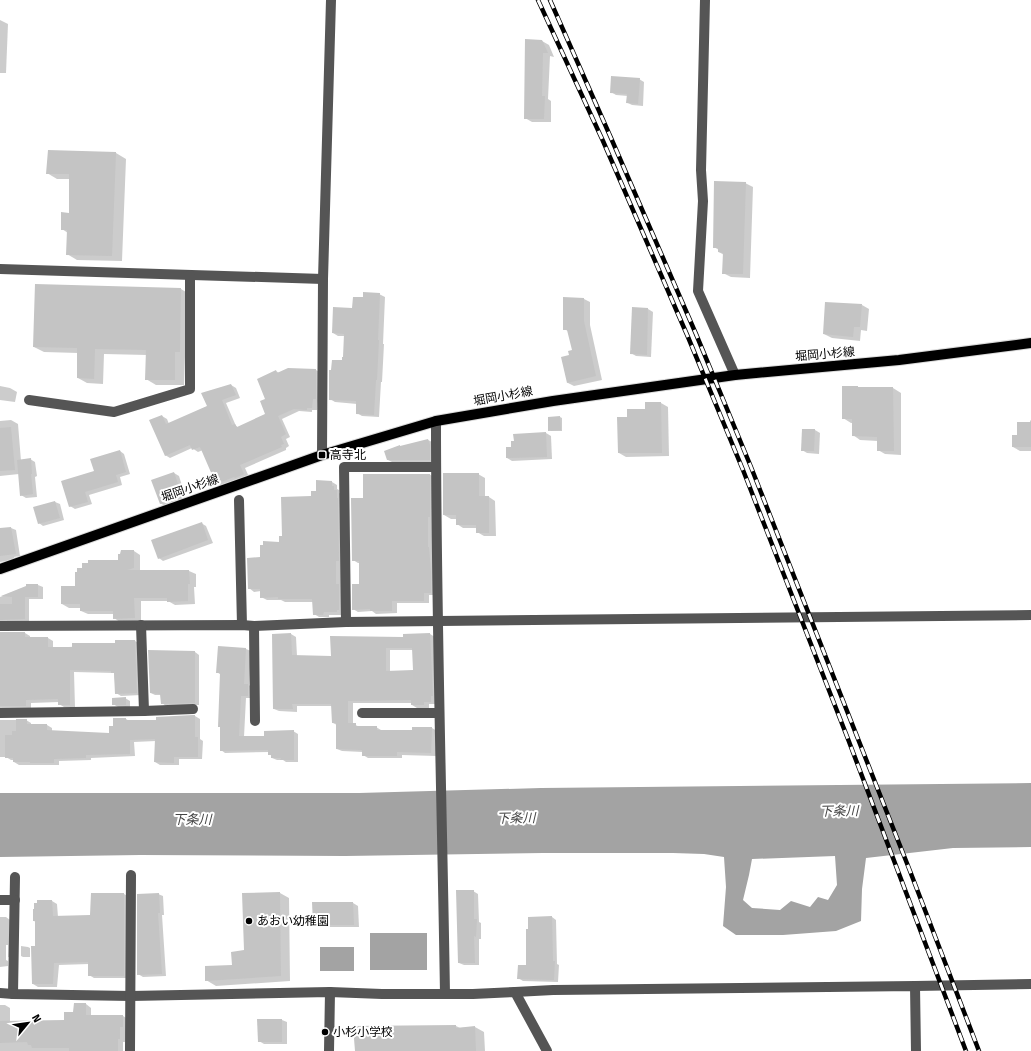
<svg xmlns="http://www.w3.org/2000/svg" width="1031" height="1051" viewBox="0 0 1031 1051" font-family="'Fira Sans','Noto Sans JP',sans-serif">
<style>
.water{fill:#a3a3a3;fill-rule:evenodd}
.shadow{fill:#0003;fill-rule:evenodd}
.building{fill:#c4c4c4;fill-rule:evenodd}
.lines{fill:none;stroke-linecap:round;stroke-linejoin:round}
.major-casing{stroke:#dbdbdb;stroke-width:12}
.minor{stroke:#555;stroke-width:10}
.major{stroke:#000;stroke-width:10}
.rail-casing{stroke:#000;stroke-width:4.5}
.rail{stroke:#fff;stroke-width:3;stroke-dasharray:9;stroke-linecap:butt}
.poi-dot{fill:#000;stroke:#fff;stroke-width:1.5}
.labels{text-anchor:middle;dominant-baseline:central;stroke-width:4;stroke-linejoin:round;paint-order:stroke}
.street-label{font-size:12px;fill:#000;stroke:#fff}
.poi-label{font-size:12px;fill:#000;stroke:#fff;text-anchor:start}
.water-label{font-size:13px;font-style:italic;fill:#444;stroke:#fff}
</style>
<rect width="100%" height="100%" fill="#fff"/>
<g class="water">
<path d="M1031,783V847L953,848L866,858L862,889L861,921L836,931L783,935H736L723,926L726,887L724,857L704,854L673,853H543L345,856L140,855L0,857V793H359L541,788ZM835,856L837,885L828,900L818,897L810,907L791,901L780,910L752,908L743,900L749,875L752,859Z"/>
<rect x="370" y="933" width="57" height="37"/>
<rect x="320" y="947" width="34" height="24"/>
</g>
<g class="shadow">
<polygon points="0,20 8,24 6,73 0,73"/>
<polygon points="542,41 549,45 554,57 550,56 548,99 551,101 551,122 532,122 525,118"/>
<polygon points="639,79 644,82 643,106 632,105 628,103 628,96 616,95 611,92"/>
<polygon points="116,153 126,159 122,261 77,260 67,254 68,233 62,229 70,214 70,179 57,179 47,173"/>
<polygon points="745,183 753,187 750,278 731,277 723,273 724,255 719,252 719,250 714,247"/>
<polygon points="181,289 191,295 190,357 185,357 184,385 156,385 146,379 147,355 104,354 103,384 87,383 78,378 78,353 44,352 34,347"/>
<polygon points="379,294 385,297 383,344 384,344 382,382 381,382 379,417 362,416 357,413 357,404 335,402 330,399 332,371 344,358 345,336 338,336 333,333 364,298"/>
<polygon points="584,299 590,302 590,325 602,380 574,386 568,383 573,351 568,331 564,329"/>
<polygon points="862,305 869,309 867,331 861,330 860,341 832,338 824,334"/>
<polygon points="648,309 653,312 651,357 636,356 631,353"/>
<polygon points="316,370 321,373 317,410 312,410 312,412 299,411 282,419 290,437 286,439 289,446 286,448 286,450 245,468 249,477 222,486 217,483 203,450 198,452 192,448 170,458 165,455 162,416 167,419 169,424 208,406 231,385 236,388 240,398 226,403 236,426 239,428 266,414 266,400 276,371 279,373"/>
<polygon points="0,386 10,388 17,392 15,402 0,400"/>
<polygon points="860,388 893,388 901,393 901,455 885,454 878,450 878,441 860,440 853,435 853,423 851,423 843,418"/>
<polygon points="661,403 668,407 669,456 626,457 619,453 628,418"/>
<polygon points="560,417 562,418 562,431 551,431 549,430"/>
<polygon points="11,420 18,424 21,461 30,459 35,462 37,476 35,477 37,497 26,498 21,495 19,474 0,476 0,421"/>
<polygon points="1030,420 1031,421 1031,451 1020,451 1013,447 1030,423"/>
<polygon points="803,430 815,430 820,433 819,454 807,453 802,450"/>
<polygon points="546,433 551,436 552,459 512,461 507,458 512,448"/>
<polygon points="428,440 432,442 433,462 392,462 388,460"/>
<polygon points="120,451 124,454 130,474 120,477 122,485 89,495 92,504 75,509 70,506 95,472"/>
<polygon points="174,473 179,476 186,498 165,506 160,503"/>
<polygon points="429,474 434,477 436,595 429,595 429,603 397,603 397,613 376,614 372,611 358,612 353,609 360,585 360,563 358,563 353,560 364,499"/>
<polygon points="478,474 485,478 485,497 489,497 495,501 496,536 484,536 477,532 477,528 463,528 457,524 457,519 451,519 444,515"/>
<polygon points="332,482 337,485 337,489 339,490 339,493 342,494 343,615 329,615 329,617 319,617 314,614 313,602 285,602 281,600 267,600 261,597 261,591 254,592 249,588 261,558 280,543 312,497 317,492"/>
<polygon points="55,502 60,504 64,520 43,526 39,523"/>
<polygon points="201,523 206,526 213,543 163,561 159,558"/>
<polygon points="11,528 16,530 20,556 14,557 14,560 0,562 0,529"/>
<polygon points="134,551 140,555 140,571 189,571 196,574 196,587 194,587 195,604 175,605 168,601 141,601 141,622 120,622 114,618 114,614 88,614 81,611 81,608 69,608 62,604 76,587"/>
<polygon points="27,585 38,585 43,587 43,599 29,599 29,621 0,622 0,597 27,587"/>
<polygon points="0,633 25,633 30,636 30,638 48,638 53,641 53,648 116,644 135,641 140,644 141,695 121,696 116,693 114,673 74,672 75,707 64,707 59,704 59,702 31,703 31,708 0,712"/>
<path d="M291,634L296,637L297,656L332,657L404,638L430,634L435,637V704H429V708H417L412,705V703H353V724L360,727H376L381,730L413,731L432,728L437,731L436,756L402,755V758H368L363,755V752L342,751L337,749V725L333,723L332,706H297V712L279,711L274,709L273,635ZM390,650H413L414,671L390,672Z"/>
<polygon points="219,647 246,649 251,651 249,685 252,688 252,698 246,698 244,737 265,737 293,731 298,734 298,762 286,762 283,760 277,760 272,758 272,756 269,754 269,752 225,753 221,750 221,675 217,672"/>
<polygon points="195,652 199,655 199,705 166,706 162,703 161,695 155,695 151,693"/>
<polygon points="125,698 130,701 130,707 118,707 113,704"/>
<polygon points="195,716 200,719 200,739 203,741 202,759 179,759 179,765 160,765 155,762 156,741 134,742 135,756 91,758 91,760 59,761 59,765 19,765 14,762 14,760 11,760 6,757 0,757 0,720 26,720 31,723 31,725 47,725 52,728 52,732 110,734 114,727 114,719 126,719 129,721 157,721 157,718"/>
<polygon points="473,891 478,894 479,922 481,923 481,939 479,939 479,965 464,965 459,963"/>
<polygon points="280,893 289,898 290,981 216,986 206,980 233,966 245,951"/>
<polygon points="92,894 124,894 129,897 129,978 94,978 89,975 89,964 59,965 57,987 38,987 33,984 36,947 36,922 34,921 38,901 52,901 57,904 58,917 92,916"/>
<polygon points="158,894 163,896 164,915 162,915 166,976 143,977 138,974"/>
<polygon points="313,903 353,903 358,906 359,927 319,927 314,924"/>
<polygon points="0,917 6,917 10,920 12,958 8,957 8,945 6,945 6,960 8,961 8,959 8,966 0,967"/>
<polygon points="552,917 556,920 557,964 559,965 558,982 523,981 518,978 527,966 529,918"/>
<polygon points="21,946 28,947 30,948 30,957 23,957 21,956"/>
<polygon points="86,1004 91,1008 91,1016 123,1016 128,1019 125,1042 123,1042 123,1051 0,1051 0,1005 5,1005 10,1008 10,1022 65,1021"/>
<polygon points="282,1020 287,1022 287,1044 264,1044 259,1041"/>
<polygon points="456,1026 460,1028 475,1027 484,1032 485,1051 356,1051"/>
</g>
<g class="building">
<polygon points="525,39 542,40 548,53 543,53 542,96 545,96 544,119 524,119"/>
<polygon points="611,76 640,78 638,104 626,103 627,94 610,93"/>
<polygon points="48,150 116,152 112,256 66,255 67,230 61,230 61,212 69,213 69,174 46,174"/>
<polygon points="714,181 746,182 743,274 722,274 723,253 718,252 718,248 713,248"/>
<polygon points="35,284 181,288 180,352 175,352 175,380 145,380 146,350 95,349 94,379 77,378 77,348 33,347"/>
<polygon points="363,292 380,293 378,340 379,340 377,380 376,380 374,415 356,414 356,401 329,400 329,370 331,370 332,360 342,360 342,357 343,357 344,334 332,333 333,307 352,308 353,297 363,297"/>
<polygon points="563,297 584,298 584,321 596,376 567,383 561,357 569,355 568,351 572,350 567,330 563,330"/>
<polygon points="825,302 862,304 860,327 854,327 853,337 823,334"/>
<polygon points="632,307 648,308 647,355 630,354"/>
<polygon points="288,368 316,369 316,399 313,399 312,408 307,408 307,410 294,409 278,416 286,434 281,437 284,444 281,445 282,447 240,465 244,474 235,478 234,477 216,484 200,447 192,450 190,445 165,456 149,420 162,415 166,424 207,406 201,393 231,384 236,395 222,400 232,425 235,424 237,427 265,414 260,401 265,399 257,379 276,370 277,373"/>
<polygon points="842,386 858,386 858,387 893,387 894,451 877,451 877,437 852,436 852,419 842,419"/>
<polygon points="645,402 661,402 662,453 618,453 617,417 627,417 627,409 645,409"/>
<polygon points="560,416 561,430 548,431 548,417"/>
<polygon points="1017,422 1031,422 1031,447 1012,447 1012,435 1017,435"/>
<polygon points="11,427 15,470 0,471 0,428"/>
<polygon points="802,429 815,429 814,451 801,451"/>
<polygon points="546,432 547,457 506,458 506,447 511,447 511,441 514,441 513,434"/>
<polygon points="428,439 430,445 430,460 387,460 384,451 400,445 400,446"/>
<polygon points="120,450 126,472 116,475 118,482 85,492 88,502 69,507 61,481 94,471 90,459"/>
<polygon points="31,458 32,474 31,474 33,494 20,496 17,460"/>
<polygon points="174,472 182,496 160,504 151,480"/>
<polygon points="443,473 479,473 479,496 489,496 489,533 476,533 476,525 456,525 456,515 443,515"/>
<polygon points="363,474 430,474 430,517 428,517 428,547 429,547 431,572 431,593 424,593 424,601 392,601 392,611 370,611 370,609 352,610 352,584 359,584 359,561 352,561 351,498 363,498"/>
<polygon points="316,480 332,481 332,486 334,486 334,490 337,490 337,498 338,498 339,561 336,561 336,584 339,584 339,610 337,610 337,612 324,612 323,615 313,615 312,599 278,599 278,597 260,598 260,589 248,589 247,558 260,557 260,545 263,545 263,541 279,542 279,536 282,536 281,497 311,496 311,491 316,491"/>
<polygon points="55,501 60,518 38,524 33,507"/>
<polygon points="202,522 208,540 158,559 151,540"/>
<polygon points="11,527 16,554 0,556 0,528"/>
<polygon points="121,550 134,550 134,568 127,570 189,570 190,584 188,584 188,601 167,602 167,598 134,598 135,618 113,619 113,611 80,611 80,604 61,604 61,586 75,586 75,572 77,572 77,568 82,568 82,563 88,563 88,560 118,560 118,554 120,554"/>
<polygon points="26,584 38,584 38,597 25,597 25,619 0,620 0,604 12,604 12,597 1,596 26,586"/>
<polygon points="0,632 25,632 25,637 48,637 48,647 72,647 72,643 115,643 115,640 135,640 137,693 115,694 114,673 111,673 111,671 70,670 70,705 58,705 58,699 26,700 26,706 0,706"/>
<path d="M291,633L292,655L331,656L330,636L403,637V634L430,633L433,696H431V702H424V705H411V700L348,701V723H356V726H377V730H412V727H432L431,753L397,752V756H362V750L336,749V723H332L331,704H292L293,709H273L272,634ZM386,648H412L413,670L386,671Z"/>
<polygon points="218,646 246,648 244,684 248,684 248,696 241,696 239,736 264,736 264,731 294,730 294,760 280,760 281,758 271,758 271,755 268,755 268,750 220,751 220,727 218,727 220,673 216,673"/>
<polygon points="148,650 195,651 195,703 161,704 160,694 150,693"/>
<polygon points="126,697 126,705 112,705 112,698"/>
<polygon points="193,715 195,715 195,737 198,737 198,757 174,757 174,763 154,762 155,739 130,740 130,754 86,755 86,758 54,759 54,763 30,763 30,762 13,762 13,758 5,758 5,735 12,735 12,731 16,731 16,719 27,719 27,724 47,724 47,730 109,733 109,726 113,726 113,718 126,718 126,720 156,720 156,717"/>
<polygon points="456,890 474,890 474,919 477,919 476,937 474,936 475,963 458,963"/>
<polygon points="280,892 281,976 205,981 205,966 232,965 231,952 244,950 242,893"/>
<polygon points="91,893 124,893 124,976 88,976 88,962 54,963 53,984 32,984 31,946 35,946 35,921 33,921 33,909 34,909 34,903 37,903 37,900 52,900 53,916 90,915"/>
<polygon points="159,893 160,913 158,913 162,974 137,975 137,894"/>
<polygon points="312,902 353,902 354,925 313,925"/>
<polygon points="552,916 553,961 555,961 554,980 517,979 518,965 526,965 526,929 528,929 528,917"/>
<polygon points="74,1003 86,1003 86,1015 123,1015 123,1027 120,1027 120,1039 118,1039 118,1051 69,1051 69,1048 32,1048 31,1045 28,1045 27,1042 0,1043 0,1021 64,1020 64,1012 73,1012"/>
<polygon points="257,1019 282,1019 282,1042 258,1042"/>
<polygon points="456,1025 456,1028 475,1026 476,1051 355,1051 353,1026"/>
</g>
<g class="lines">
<g class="major-casing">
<polyline id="major" points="0,569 322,455 436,421 553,401 735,375 899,360 1031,343"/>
</g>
<g class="minor">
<polyline points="705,0 701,170 703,201 698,291 735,375"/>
<polyline points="0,269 323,279"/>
<polyline points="29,400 114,412 190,389 190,275"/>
<path d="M436,421C436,612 442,803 445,994"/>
<polyline points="322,455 323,279 331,0"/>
<polyline points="239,500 242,625"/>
<polyline points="346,622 344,467 436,467"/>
<polyline points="0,626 242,625 254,626 346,622 1031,615"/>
<polyline points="254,626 255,721"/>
<polyline points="144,711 193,709"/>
<polyline points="0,713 144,711 141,625"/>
<polyline points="362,713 439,713"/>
<polyline points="15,877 13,994 131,996 330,992 382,994 473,994 515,992 547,1051"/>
<polyline points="0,900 15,900"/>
<polyline points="915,986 1031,984"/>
<polyline points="515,992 553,990 915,986 916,1051"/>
<polyline points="0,993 13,994"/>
<polyline points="130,1051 131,875"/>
<polyline points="329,1051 330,992"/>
</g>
<use href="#major" class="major"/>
<g class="rail-casing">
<g id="rail">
<polyline points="538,0 603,141 688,337 743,470 848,739 966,1051"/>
<polyline points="550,0 611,138 696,334 751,467 910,871 979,1051"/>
</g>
</g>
<use href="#rail" class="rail"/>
</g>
<g class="poi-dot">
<rect x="318" y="451" width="8" height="8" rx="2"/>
<circle cx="249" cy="921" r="4"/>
<circle cx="325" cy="1032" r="4"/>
</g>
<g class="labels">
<g class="street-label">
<text transform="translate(825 354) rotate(-5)">堀岡小杉線</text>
<text transform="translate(503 396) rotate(-10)">堀岡小杉線</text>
<text transform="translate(190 488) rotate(-19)">堀岡小杉線</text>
</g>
<g class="poi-label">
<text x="330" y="455">高寺北</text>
<text x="257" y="921">あおい幼稚園</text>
<text x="333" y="1032">小杉小学校</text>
</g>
<g class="water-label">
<text transform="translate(839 811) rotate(-1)">下条川</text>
<text transform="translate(516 818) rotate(-1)">下条川</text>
<text x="192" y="819">下条川</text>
</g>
</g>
<g transform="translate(28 1023) rotate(61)" stroke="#ffffff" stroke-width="3" paint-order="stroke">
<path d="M0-3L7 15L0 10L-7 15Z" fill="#000000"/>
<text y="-6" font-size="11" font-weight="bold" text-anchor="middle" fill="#000000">N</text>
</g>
</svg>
